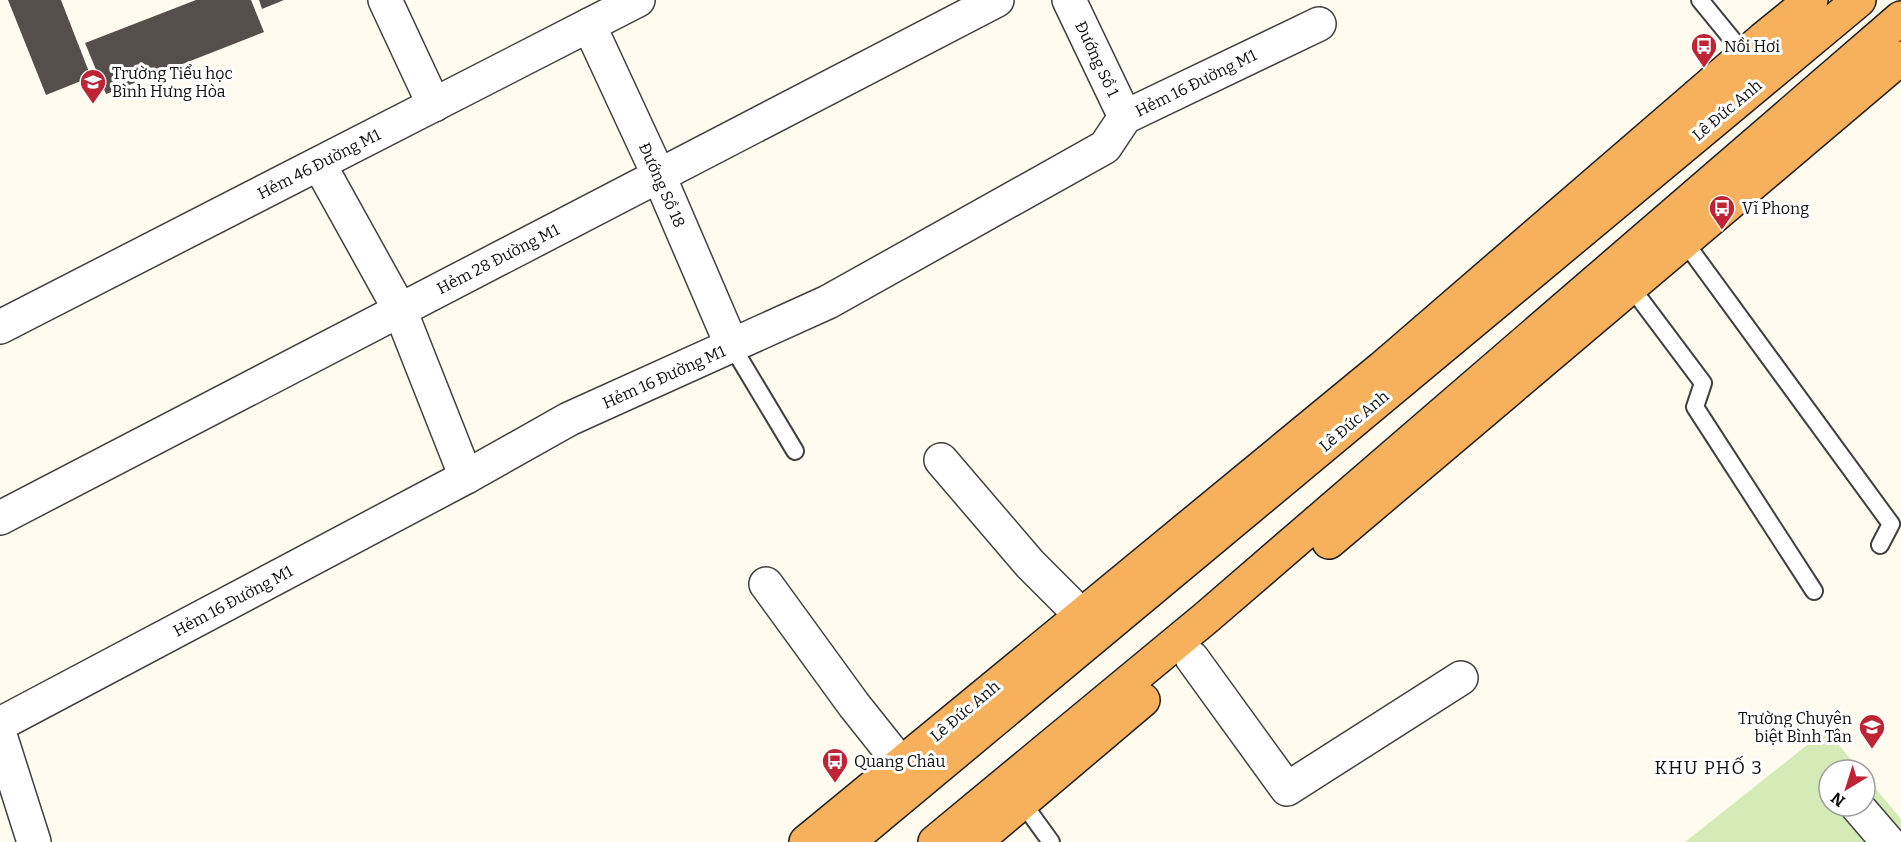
<svg xmlns="http://www.w3.org/2000/svg" width="1901" height="842" viewBox="0 0 1901 842" font-family="Bitter,serif">
<style>
.green{fill:#d4eab7}
.building{fill:#564e4a}
.lines{fill:none;stroke-linecap:round;stroke-linejoin:round}
.service-casing{stroke:#404040;stroke-width:20}
.minor-casing{stroke:#404040;stroke-width:36}
.tertiary-casing{stroke:#404040;stroke-width:36}
.trunk-casing{stroke:#1e1e1e;stroke-width:36}
.service{stroke:#fff;stroke-width:16}
.minor{stroke:#fff;stroke-width:33}
.tertiary{stroke:#fff;stroke-width:33}
.trunk{stroke:#f7b05c;stroke-width:33}
.labels{text-anchor:middle;dominant-baseline:central;stroke-width:6;stroke-linejoin:round;paint-order:stroke}
.poi-label{font-size:16px;fill:#0d0d0d;stroke:#fff;text-anchor:start}
.street-label{font-size:16px;fill:#0d0d0d;stroke:#fff}
.neighbourhood-label{font-size:18px;letter-spacing:1.5px;fill:#0d0d0d;stroke:#fff}
</style>
<rect width="100%" height="100%" fill="#fffbee"/>
<polygon class="green" points="1826,730 1860,770 1829,770 1829,806 1865,806 1865,776 1901,819 1901,842 1685,842"/>
<g class="building">
<polygon points="8,0 61,0 91,77 46,95"/>
<polygon points="196,0 251,0 264,32 106,94 85,43"/>
<polygon points="259,0 284,0 262,9"/>
</g>
<g class="lines">
<g class="service-casing">
<g id="service">
<polyline points="1700,0 1745,55"/>
<polyline points="1684,241 1891,524 1880,545"/>
<polyline points="1631,287 1703,383 1695,407 1814,591"/>
<polyline points="732,346 795,451"/>
<polyline points="1022,802 1051,842"/>
</g>
</g>
<g class="minor-casing">
<g id="minor">
<polyline points="385,0 434,105"/>
<polyline points="1069,0 1125,117"/>
<polyline points="589,25 659,176 732,346"/>
<polyline points="319,164 400,310 466,477"/>
<polyline points="0,327 638,0"/>
<polyline points="941,460 1030,564 1081,615"/>
<polyline points="0,518 997,0"/>
<polyline points="766,584 854,705 901,764"/>
<polyline points="1192,658 1287,789 1461,678"/>
<polyline points="0,724 466,477 569,419 828,302 1105,147 1125,117 1319,24"/>
<polyline points="1857,806 1888,842"/>
</g>
</g>
<g class="tertiary-casing">
<polyline id="tertiary" points="0,735 34,842"/>
</g>
<g class="trunk-casing">
<g id="trunk">
<polyline points="1329,542 1901,58"/>
<polyline points="806,842 1382,368 1763,39 1811,0"/>
<polyline points="848,842 1859,0"/>
<polyline points="935,842 1207,617 1901,18"/>
<polyline points="975,842 1143,700"/>
</g>
</g>
<use href="#service" class="service"/>
<use href="#minor" class="minor"/>
<use href="#tertiary" class="tertiary"/>
<use href="#trunk" class="trunk"/>
</g>
<defs>
<g id="bus-pin" transform="scale(1.35)"><path d="M0 17L-7.5 6A9.5 9.5 0 1 1 7.5 6Z" fill="#bf2435" stroke="#fff"/><path d="M-5-6H5V4H4V6H2V4H-2V6H-4V4H-5ZM-3.5-4V0h7V-4ZM-3.5 1.2v1.5H-2V1.2ZM2 1.2v1.5H3.5V1.2Z" fill="#fff"/></g>
<g id="school-pin" transform="scale(1.35)"><path d="M0 17L-7.5 6A9.5 9.5 0 1 1 7.5 6Z" fill="#bf2435" stroke="#fff"/><path d="M0-5L7-2L0 1L-7-2ZM-4 1L0 2.5L4 1V4Q0 6-4 4Z" fill="#fff"/></g>
</defs>
<g fill-rule="evenodd">
<use href="#bus-pin" x="1704" y="46"/>
<use href="#school-pin" x="93" y="82"/>
<use href="#bus-pin" x="1722" y="208"/>
<use href="#school-pin" x="1872" y="727"/>
<use href="#bus-pin" x="835" y="761"/>
</g>
<g class="labels">
<g class="poi-label">
<text x="1724" y="46">Nồi Hơi</text>
<text x="112" y="73">Trường Tiểu học<tspan x="112" dy="18">Bình Hưng Hòa</tspan></text>
<text x="1742" y="208">Vĩ Phong</text>
<text x="1852" y="718" text-anchor="end">Trường Chuyên<tspan x="1852" dy="18">biệt Bình Tân</tspan></text>
<text x="854" y="761">Quang Châu</text>
</g>
<g class="street-label">
<text transform="translate(1097 59) rotate(65)">Đướng Sồ 1</text>
<text transform="translate(1196 83) rotate(-26)">Hẻm 16 Đường M1</text>
<text transform="translate(1727 110) rotate(-40)">Lê Đức Anh</text>
<text transform="translate(319 164) rotate(-27)">Hẻm 46 Đường M1</text>
<text transform="translate(662 185) rotate(66)">Đướng Sồ 18</text>
<text transform="translate(498 259) rotate(-27)">Hẻm 28 Đường M1</text>
<text transform="translate(664 377) rotate(-24)">Hẻm 16 Đường M1</text>
<text transform="translate(1354 421) rotate(-40)">Lê Đức Anh</text>
<text transform="translate(233 601) rotate(-28)">Hẻm 16 Đường M1</text>
<text transform="translate(965 711) rotate(-40)">Lê Đức Anh</text>
</g>
<g class="neighbourhood-label">
<text x="1709" y="768">KHU PHỐ 3</text>
</g>
</g>
<g transform="translate(1847 788) rotate(218)"><circle r="28" fill="#ffffff" stroke="#9e9e9e" stroke-width="1.5"/>
<path d="M0-4.5L10 22L0 15L-10 22Z" fill="#bf2435"/>
<text y="-9" font-size="16" font-weight="bold" text-anchor="middle" fill="#0d0d0d">N</text>
</g>
</svg>
